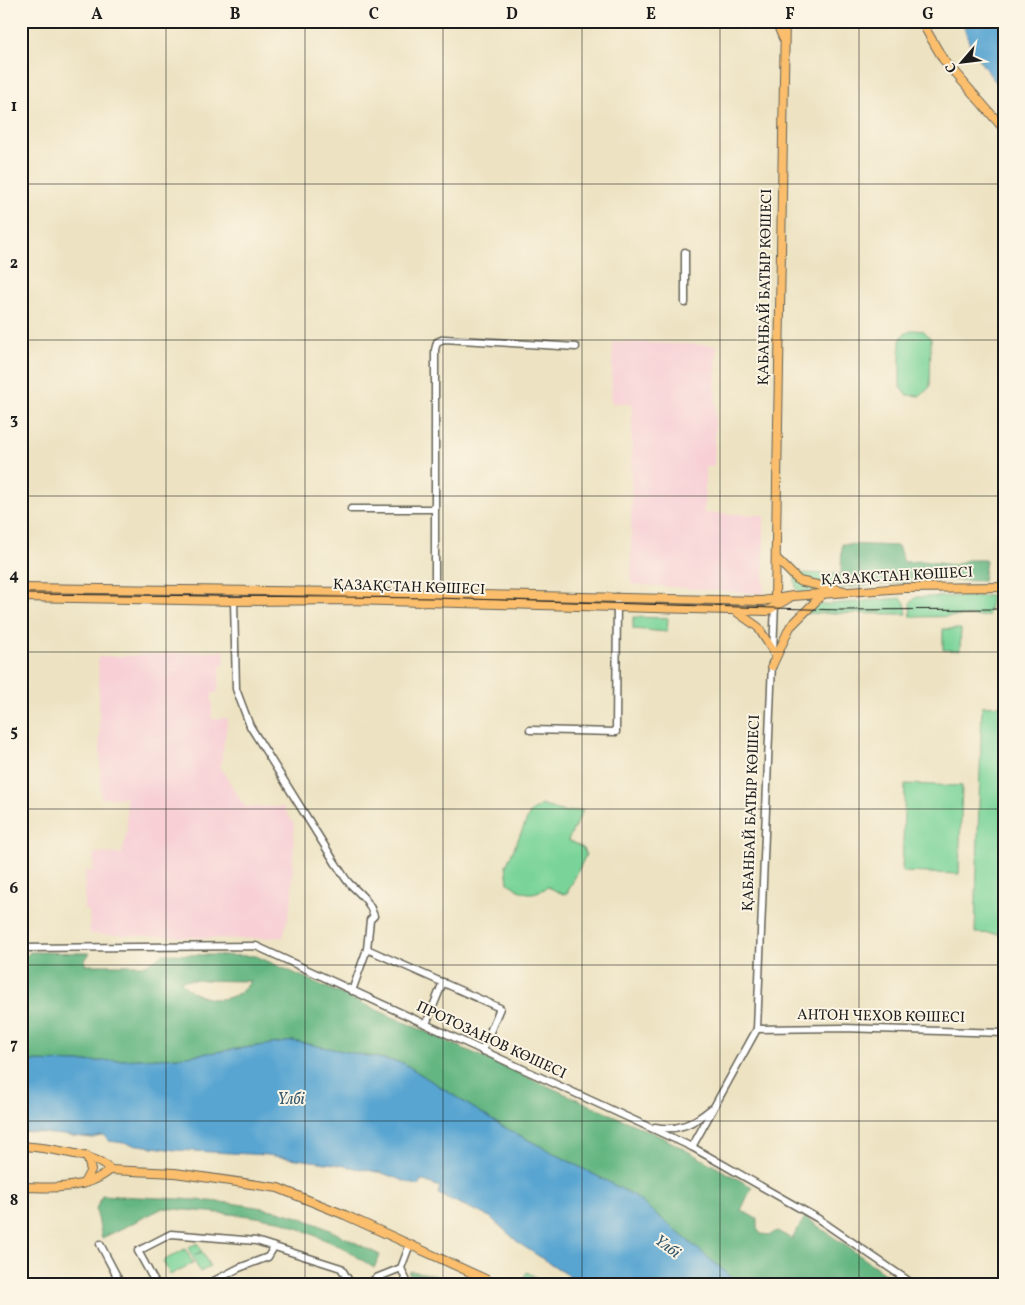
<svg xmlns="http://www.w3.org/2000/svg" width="1025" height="1305" viewBox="0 0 1025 1305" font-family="Vollkorn,serif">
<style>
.built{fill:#f7cfd5}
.green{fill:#7ad499;stroke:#4b785a}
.forest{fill:#63b681;stroke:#40694e;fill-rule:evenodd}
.water{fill:#58a5d1;stroke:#3a6076}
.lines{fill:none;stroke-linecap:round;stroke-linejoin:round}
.minor-casing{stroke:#656256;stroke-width:9}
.major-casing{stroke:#656256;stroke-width:10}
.minor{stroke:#fff;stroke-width:6}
.major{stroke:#fabe6d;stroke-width:8}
.tram{stroke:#1c1c1c;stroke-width:1}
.grid{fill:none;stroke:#1c1c1c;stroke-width:1;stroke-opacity:0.55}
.labels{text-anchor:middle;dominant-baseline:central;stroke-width:4;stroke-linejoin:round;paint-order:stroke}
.street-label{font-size:15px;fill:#1c1c1c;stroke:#fcf5e5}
.water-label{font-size:16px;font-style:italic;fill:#375a6d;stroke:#fcf5e5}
.neatline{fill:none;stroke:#1c1c1c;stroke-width:2}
.grid-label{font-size:16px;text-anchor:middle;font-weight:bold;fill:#1c1c1c}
</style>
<rect width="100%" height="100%" fill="#fcf5e5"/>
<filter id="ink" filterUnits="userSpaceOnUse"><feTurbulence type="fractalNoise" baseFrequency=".02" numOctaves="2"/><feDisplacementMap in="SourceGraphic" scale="10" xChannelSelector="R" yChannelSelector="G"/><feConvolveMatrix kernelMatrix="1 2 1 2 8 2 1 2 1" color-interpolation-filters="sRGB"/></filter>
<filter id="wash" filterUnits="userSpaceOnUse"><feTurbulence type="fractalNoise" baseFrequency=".0096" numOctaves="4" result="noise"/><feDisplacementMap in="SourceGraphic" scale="20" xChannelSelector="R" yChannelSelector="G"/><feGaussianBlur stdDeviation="1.12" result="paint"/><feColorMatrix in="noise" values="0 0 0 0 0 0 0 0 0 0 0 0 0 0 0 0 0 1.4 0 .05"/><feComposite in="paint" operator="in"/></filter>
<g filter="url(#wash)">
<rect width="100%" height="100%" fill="#ede3c3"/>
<g class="built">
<polygon points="613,342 717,345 714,466 706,466 704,513 764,515 764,594 631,584 632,404 611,403"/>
<polygon points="225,651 224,664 220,667 218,692 212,694 212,719 228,718 220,767 245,807 283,807 294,824 292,900 283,937 241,939 90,934 89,910 84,910 85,871 93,871 94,853 122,854 127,830 126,798 101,798 98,657"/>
</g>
<g class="green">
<polygon points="913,330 924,331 931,339 930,387 921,396 906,395 900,387 900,340 904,334"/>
<polygon points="794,573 841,574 845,588 801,592 796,588"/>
<polygon points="992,596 988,616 911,617 910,603 916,597"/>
<polygon points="901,598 905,603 907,614 804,613 812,606 819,605"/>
<polygon points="633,617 668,618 667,632 633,629"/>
<polygon points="943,629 961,629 960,650 943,650"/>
<polygon points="1004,705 1004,934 975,933 982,706"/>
<polygon points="905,784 962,786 959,874 902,872"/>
<path d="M541,805L564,812L583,810L568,840L583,848L586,855L567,893L563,894L548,887C530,897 524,894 508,883L506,866L530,813Z"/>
<polygon points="197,1243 202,1251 194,1255 202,1252 210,1267 200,1272 188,1248"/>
<polygon points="185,1249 193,1263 170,1275 163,1261"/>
<polygon points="527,1272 547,1284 520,1284"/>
</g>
<g class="forest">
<path d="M997,536H1004V578H1000C997,563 994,550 997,536Z"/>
<polygon points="842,544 898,546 904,562 922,561 954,565 967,560 986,560 983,581 937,580 845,588 835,583 841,574"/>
<path d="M30,952L90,953L85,960V965H146L163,954L256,956L664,1138L752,1187L741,1210L757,1219V1229L761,1234L770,1235L777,1231L792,1239L805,1217L900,1284H740L633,1195L500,1125L403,1063L293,1041L180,1057L82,1062L21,1061V962ZM180,980L250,981C235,1008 195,1002 180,980Z"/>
<path d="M102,1195C161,1199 223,1198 281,1212C315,1220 349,1240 380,1255L374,1268L344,1248L279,1220L241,1215L163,1208L102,1238L96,1209Z"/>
<path d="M411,1271L434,1275L453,1284C438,1284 419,1285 408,1273Z"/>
</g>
<g class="water">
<polygon points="962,21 1004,21 1004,93 972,51"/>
<polygon points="293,1041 403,1063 500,1125 633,1195 740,1284 582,1284 520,1244 490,1217 438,1194 440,1187 421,1180 418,1186 382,1173 334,1164 267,1155 175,1150 109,1141 104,1135 93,1138 21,1131 21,1061 82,1062 180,1057"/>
</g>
</g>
<g filter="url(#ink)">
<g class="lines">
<g class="minor-casing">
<g id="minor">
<polyline points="685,303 685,252"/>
<polyline points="351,509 435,509"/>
<polyline points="435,599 435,350 437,342 444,339 576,347"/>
<path d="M234,601L236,689L250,726L336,864C341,871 345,879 350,884C361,895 369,900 374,916L370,920L367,949L352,991"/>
<polyline points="773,653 775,603"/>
<polyline points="530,730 616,732 617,597"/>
<polyline points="21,948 256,946 692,1147 817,1218 913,1284"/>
<polyline points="367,949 500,1008 482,1051"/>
<polyline points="426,1024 443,982"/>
<polyline points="757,1029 843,1028 1004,1033"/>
<path d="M655,1127C678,1132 694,1123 711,1109"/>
<polyline points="692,1147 757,1029 772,663"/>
<polyline points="100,1244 121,1284"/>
<polyline points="156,1284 138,1251 171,1234 256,1241 341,1268 351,1284"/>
<polyline points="208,1284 239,1268 268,1257 274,1247"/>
<polyline points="369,1284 376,1278 401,1268"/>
<polyline points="408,1284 401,1268 410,1244"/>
</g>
</g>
<g class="major-casing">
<g id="major">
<polyline points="776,21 783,38"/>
<polyline points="921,21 943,59 1004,129"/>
<polyline points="777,559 799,581 844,591"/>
<polyline points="21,588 348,592 762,601 793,596 904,588 1004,587"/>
<polyline points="21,597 234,601 348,600 767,611 789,598"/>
<polyline points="775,598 785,21"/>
<polyline points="734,610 758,627 773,651"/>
<polyline points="772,666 790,627 823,594"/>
<polyline points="21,946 23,948 21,949"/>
<path d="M21,1146C39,1147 102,1155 110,1170L175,1173L278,1188L345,1215L496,1284"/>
<polyline points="84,1183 91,1170 87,1156"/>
<path d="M21,1187C50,1188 87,1190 110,1170"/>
</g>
</g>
<use href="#minor" class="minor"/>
<use href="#major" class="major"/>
<polyline class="tram" points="21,594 435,598 841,610 1004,609"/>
</g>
</g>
<path class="grid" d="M166,21V1284M305,21V1284M443,21V1284M582,21V1284M720,21V1284M859,21V1284M21,184H1004M21,340H1004M21,496H1004M21,652H1004M21,809H1004M21,965H1004M21,1121H1004"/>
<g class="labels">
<g class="street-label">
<text transform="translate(766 287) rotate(-89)">ҚАБАНБАЙ БАТЫР КӨШЕСІ</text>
<text transform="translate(897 577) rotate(-3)">ҚАЗАҚСТАН КӨШЕСІ</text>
<text transform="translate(409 588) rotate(2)">ҚАЗАҚСТАН КӨШЕСІ</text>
<text transform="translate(752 813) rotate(-88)">ҚАБАНБАЙ БАТЫР КӨШЕСІ</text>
<text transform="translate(881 1017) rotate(1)">АНТОН ЧЕХОВ КӨШЕСІ</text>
<text transform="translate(491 1041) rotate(25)">ПРОТОЗАНОВ КӨШЕСІ</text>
</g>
<g class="water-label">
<text x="291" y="1100">Үлбі</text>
<text transform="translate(667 1247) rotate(37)">Үлбі</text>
</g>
</g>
<rect width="1025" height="1305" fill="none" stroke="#fcf5e5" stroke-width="55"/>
<g transform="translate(962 62) rotate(242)" stroke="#fcf5e5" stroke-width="4" paint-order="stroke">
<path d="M0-4L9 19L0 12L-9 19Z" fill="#1c1c1c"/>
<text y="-8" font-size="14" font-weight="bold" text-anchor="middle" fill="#1c1c1c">С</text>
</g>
<rect x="28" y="28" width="970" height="1250" class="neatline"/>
<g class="grid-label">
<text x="97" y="19">A</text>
<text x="235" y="19">B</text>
<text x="374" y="19">C</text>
<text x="512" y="19">D</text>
<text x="651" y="19">E</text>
<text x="790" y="19">F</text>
<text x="928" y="19">G</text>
<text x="14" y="111">1</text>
<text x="14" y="268">2</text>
<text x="14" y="424">3</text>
<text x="14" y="580">4</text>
<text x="14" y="736">5</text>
<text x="14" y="893">6</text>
<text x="14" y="1049">7</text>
<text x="14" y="1205">8</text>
</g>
</svg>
